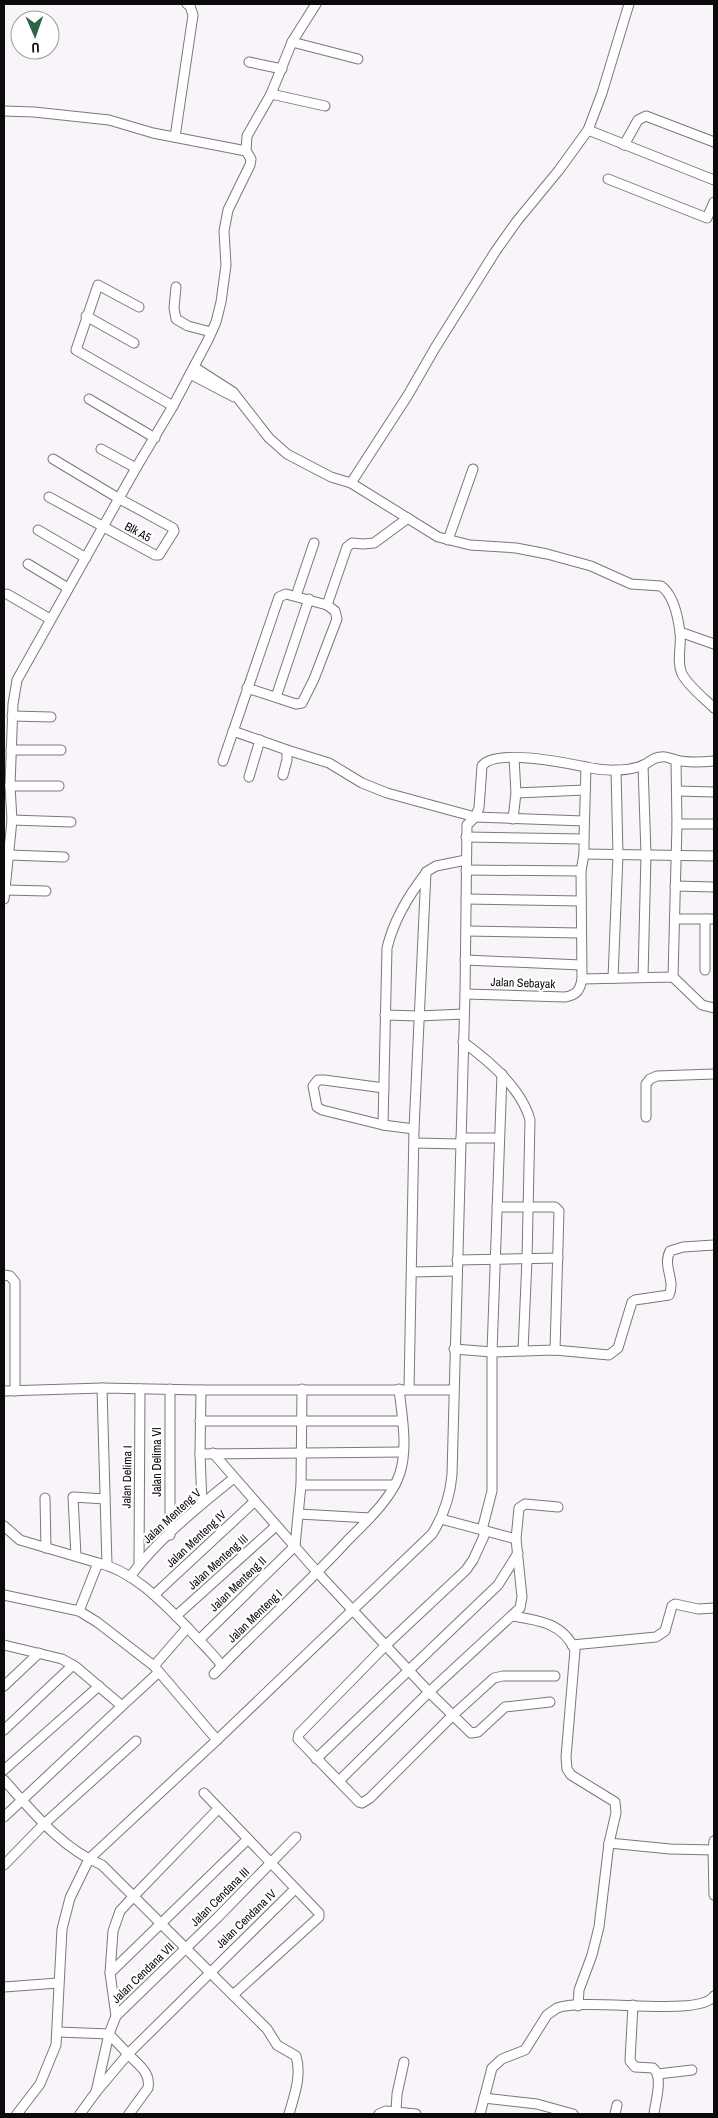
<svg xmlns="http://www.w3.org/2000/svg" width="718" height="2118" viewBox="0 0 718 2118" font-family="'Archivo Narrow',sans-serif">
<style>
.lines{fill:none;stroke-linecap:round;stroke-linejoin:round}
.street-casing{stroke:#7b777b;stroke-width:11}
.street{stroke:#fff;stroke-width:9}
.labels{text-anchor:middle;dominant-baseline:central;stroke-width:4.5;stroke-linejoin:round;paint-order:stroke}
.street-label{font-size:12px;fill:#0c0b0c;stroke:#fff}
</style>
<rect width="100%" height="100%" fill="#f9f4fa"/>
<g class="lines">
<g class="street-casing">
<g id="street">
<polyline points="292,42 358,59"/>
<polyline points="249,62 282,69"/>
<polyline points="271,94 325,106"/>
<polyline points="4,111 34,112 109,120 153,133 246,151"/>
<polyline points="588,130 714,180"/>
<polyline points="175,137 193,15 190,6 187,4"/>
<polyline points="624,145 638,120 646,116 714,142"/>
<polyline points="608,179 707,218 714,202"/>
<polyline points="176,287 174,308 176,319 188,326 211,332"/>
<polyline points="139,307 98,285 76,350 173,406"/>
<polyline points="86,316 134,343"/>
<path d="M194,367L233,392L269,438L287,454L331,477L351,483L438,537L470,545L516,548L547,554L591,566L631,584L661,586C674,595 678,617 680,632C682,645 676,661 682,674C689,687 704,698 714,708"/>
<polyline points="190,374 234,397"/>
<polyline points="89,399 155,438"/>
<polyline points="101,449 136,468"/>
<polyline points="351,483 408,395 435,348 495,252 517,221 559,170 588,130 602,93 629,4"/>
<polyline points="49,497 155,555 159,555 174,531 173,528 118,498 53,459"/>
<polyline points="38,530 86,558"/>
<polyline points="448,540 473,469"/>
<polyline points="28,564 68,588"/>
<polyline points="7,594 50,619"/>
<polyline points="296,596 314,543"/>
<polyline points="680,632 714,644"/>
<polyline points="247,688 296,704 302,703 314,679 337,619 335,611 327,605"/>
<polyline points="276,697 309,599"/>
<polyline points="12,716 51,717"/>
<polyline points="233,731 287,750 287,760 283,775"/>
<polyline points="11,750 61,750"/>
<polyline points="287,750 329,763 362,783 387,793 475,817 584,821"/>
<polyline points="223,761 279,597 286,594 327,605 347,547 352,543 363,544 374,543 408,518"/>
<polyline points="249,777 260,740"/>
<polyline points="10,786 59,786"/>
<polyline points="677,791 714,792"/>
<polyline points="516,793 585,790"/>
<polyline points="513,819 516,793 514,758"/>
<polyline points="12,820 71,822"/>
<polyline points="677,824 714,824"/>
<polyline points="584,839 586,767"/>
<polyline points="584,854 714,856"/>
<polyline points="10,855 64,857"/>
<polyline points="466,870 581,871"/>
<polyline points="675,886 714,887"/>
<polyline points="6,890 46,891"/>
<polyline points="4,899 12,820 10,786 13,704 17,680 136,468 173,406 208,340 216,322 221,302 226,265 224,231 228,210 250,165 251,159 246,151 247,136 271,94 292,42 316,4"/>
<polyline points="466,899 581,901"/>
<polyline points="675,919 714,919"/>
<polyline points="466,931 581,933"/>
<polyline points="465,960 581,965"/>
<polyline points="705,970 705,919"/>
<polyline points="643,977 646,855 643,765"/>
<polyline points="673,977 677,824 676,760"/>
<polyline points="613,978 618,855 616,770"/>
<polyline points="582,979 673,977 702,1005 714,1008"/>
<path d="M465,994L565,997C577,995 580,990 582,979L581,871L584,854V839L466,837"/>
<polyline points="385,1015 419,1016 464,1014"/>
<path d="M463,1042C488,1060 522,1089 530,1120L527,1259L523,1351"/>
<polyline points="502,1074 492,1352 492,1491 483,1526 484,1536 473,1560 466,1570 386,1645 299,1734 298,1739 359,1802 362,1803 370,1798 452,1716 494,1678 503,1676 555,1676"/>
<polyline points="384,1088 324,1080 318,1080 313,1086 317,1107 322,1110 383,1125 414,1129"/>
<polyline points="646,1117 646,1084 650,1079 657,1076 714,1074"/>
<path d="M383,1125L387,948C394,919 408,896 426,873"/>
<polyline points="461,1138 498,1138"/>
<polyline points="415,1143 460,1144"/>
<polyline points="497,1207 555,1207 559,1211 555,1350"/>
<polyline points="457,1260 558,1258"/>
<polyline points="412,1272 457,1271"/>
<polyline points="4,1275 10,1276 15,1282 15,1391"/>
<path d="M454,1349L492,1352L555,1350L609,1355L618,1348L632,1302L635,1300L669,1295C676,1280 662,1266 670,1251L683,1247L714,1245"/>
<polyline points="409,1389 414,1129 426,872 436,866 466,860"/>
<polyline points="201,1390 200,1454 202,1504"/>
<polyline points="4,1391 102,1388"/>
<polyline points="200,1421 402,1421"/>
<polyline points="213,1453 318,1573 429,1692 471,1733 478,1732 505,1707 550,1702"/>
<polyline points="200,1454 403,1452"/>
<polyline points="301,1485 395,1485"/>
<polyline points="45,1498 46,1548"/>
<polyline points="299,1514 370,1518"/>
<polyline points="441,1519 516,1539"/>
<polyline points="4,1526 20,1540 98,1563"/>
<polyline points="170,1535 170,1389"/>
<polyline points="76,1556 73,1497 105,1499"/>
<polyline points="139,1564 140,1389"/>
<polyline points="107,1565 102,1388 201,1390 453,1390"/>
<path d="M130,1577C156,1541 199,1506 234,1478"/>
<polyline points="4,1595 79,1611 97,1622 154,1666 217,1740"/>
<polyline points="154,1595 255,1501"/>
<path d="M79,1611L98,1563C134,1571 163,1603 188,1628C199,1641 212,1652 222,1666"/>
<polyline points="176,1616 276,1526"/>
<path d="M512,1616C538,1620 563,1623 575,1650L566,1757L567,1769L571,1775L615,1802L616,1813L609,1843L670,1849L713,1850L714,1841"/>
<polyline points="199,1640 295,1546 301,1485 302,1389"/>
<polyline points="4,1645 62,1659 76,1667 122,1706 159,1672"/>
<polyline points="572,1645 656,1637 665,1631 672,1606 675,1604 698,1609 714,1608"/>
<polyline points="154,1666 187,1628"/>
<path d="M214,1674C258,1628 306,1586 349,1539C367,1521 392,1498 400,1473C408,1447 402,1416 399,1389"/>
<polyline points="4,1686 39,1653"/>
<polyline points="4,1730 73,1665"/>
<polyline points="316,1759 498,1585 518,1553"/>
<polyline points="4,1770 99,1686"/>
<path d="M4,1780C32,1811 62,1849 102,1865L267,2029L277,2045L296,2056C302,2076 294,2096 289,2114"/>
<polyline points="339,1781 429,1692 520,1608 522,1597 516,1539 519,1508 525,1504 558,1507"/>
<polyline points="204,1793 319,1913 319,1917 233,1995"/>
<polyline points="4,1817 122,1706"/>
<polyline points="714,1850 713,1850 714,1895"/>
<polyline points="4,1865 44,1824 136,1741"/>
<polyline points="110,1973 248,1839"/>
<polyline points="4,1987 58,1983"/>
<path d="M633,2005L630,2061L635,2067L653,2068C664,2077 655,2102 654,2114"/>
<polyline points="578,2006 579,1990 592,1955 599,1927 609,1843"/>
<polyline points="116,2016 218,1917 296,1837"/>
<polyline points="58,2032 109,2034 128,2054 295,1889"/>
<polyline points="658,2074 692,2070"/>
<polyline points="96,2092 109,2034 116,2016 110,1973 113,1931 120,1911 133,1897 218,1809"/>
<polyline points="484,2098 537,2104 573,2114"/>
<polyline points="396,2111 397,2094 404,2062"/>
<path d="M17,2114L40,2084L56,2045L62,1929L70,1898L89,1859L217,1740L432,1534C444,1515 450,1497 452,1475L465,994L467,825L475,817L479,808L482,766C494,748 567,763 586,767C603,771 628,772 644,765C650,762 653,757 661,757C666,756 671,759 676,760C687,763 702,762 714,761"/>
<path d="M80,2114L96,2092L128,2054C138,2065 151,2072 148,2088L129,2114"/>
<polyline points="379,2114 386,2111 416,2114"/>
<path d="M480,2114L492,2068L502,2059L525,2050L547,2015L557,2008C588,1997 699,2018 714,1996"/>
<polyline points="615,2114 617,2105"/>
</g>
</g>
<use href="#street" class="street"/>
</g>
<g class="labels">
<g class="street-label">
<text transform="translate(138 532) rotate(28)">Blk A5</text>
<text transform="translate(523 983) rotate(2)">Jalan Sebayak</text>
<text transform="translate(157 1462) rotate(-90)">Jalan Delima VI</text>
<text transform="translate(127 1477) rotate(-89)">Jalan Delima I</text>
<text transform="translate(172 1516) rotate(-43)">Jalan Menteng V</text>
<text transform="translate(196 1539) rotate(-43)">Jalan Menteng IV</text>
<text transform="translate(218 1562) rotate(-42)">Jalan Menteng III</text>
<text transform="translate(238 1584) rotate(-44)">Jalan Menteng II</text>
<text transform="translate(255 1616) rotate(-44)">Jalan Menteng I</text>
<text transform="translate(220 1897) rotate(-45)">Jalan Cendana III</text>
<text transform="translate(246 1919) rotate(-44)">Jalan Cendana IV</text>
<text transform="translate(143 1973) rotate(-44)">Jalan Cendana VII</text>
</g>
</g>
<rect width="718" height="2118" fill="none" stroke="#0c0b0c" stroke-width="10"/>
<g transform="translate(35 35) rotate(178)"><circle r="24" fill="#ffffff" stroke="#9e9d9e"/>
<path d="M0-4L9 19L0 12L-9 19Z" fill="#2d6247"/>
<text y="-8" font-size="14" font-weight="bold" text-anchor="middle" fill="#0c0b0c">U</text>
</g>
</svg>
